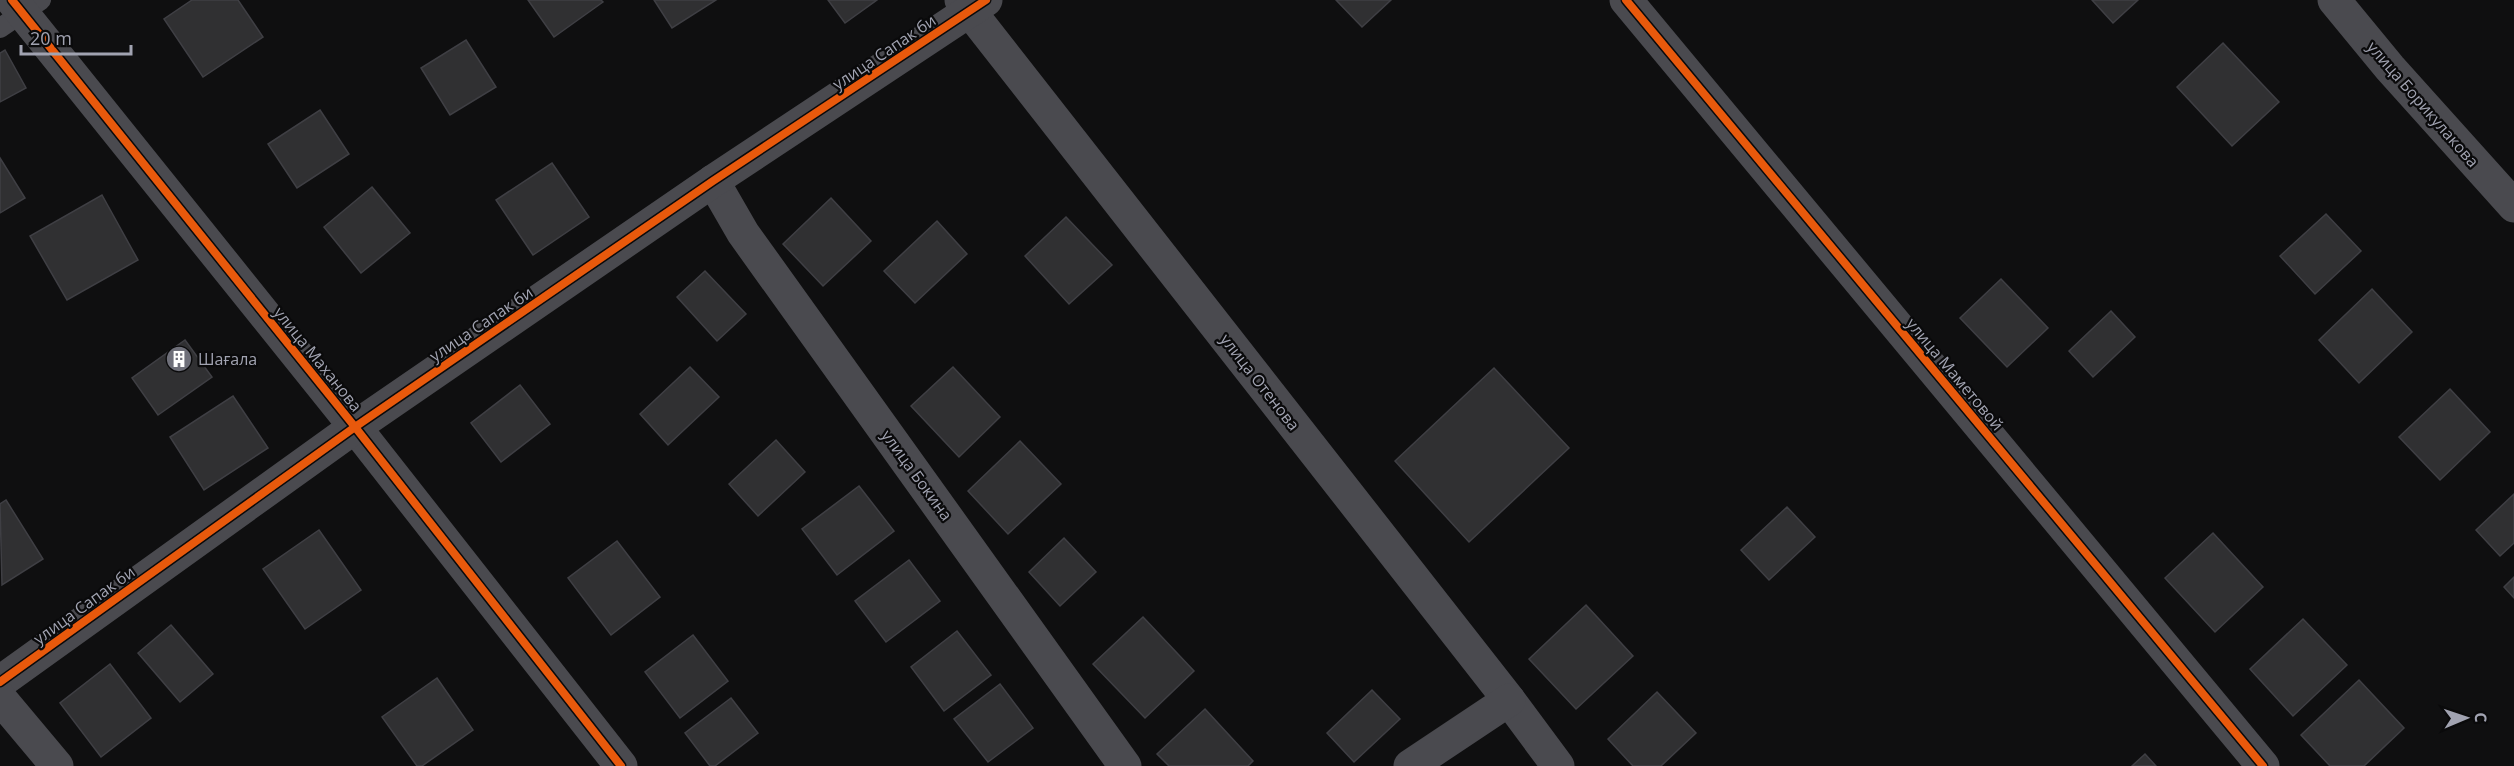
<svg xmlns="http://www.w3.org/2000/svg" width="2514" height="766" viewBox="0 0 2514 766" font-family="'Open Sans',sans-serif">
<style>
.building{fill:#303032;stroke:#3f3f44;stroke-width:1.5}
.lines{fill:none;stroke-linecap:round;stroke-linejoin:round}
.service{stroke:#4a4a4f;stroke-width:20}
.minor{stroke:#4a4a4f;stroke-width:33}
.cycleway-casing{stroke:#0a0a0b;stroke-width:11}
.cycleway{stroke:#e8590c;stroke-width:8}
.labels{text-anchor:middle;dominant-baseline:central;stroke-width:4.5;stroke-linejoin:round;paint-order:stroke}
.street-label{font-size:16px;fill:#a1a3b1;stroke:#0a0a0b}
.poi-label{font-size:16px;fill:#a1a3b1;stroke:#0a0a0b;text-anchor:start}
</style>
<rect width="100%" height="100%" fill="#0f0f10"/>
<g class="building">
<polygon points="192,0 238,0 263,37 203,77 164,19"/>
<polygon points="528,0 601,0 603,2 554,37"/>
<polygon points="654,0 716,0 672,28"/>
<polygon points="828,0 877,0 845,23"/>
<polygon points="1336,0 1391,0 1362,27"/>
<polygon points="2092,0 2138,0 2113,23"/>
<polygon points="466,40 496,87 450,115 421,68"/>
<polygon points="2223,43 2279,102 2232,146 2177,87"/>
<polygon points="5,50 26,88 0,102 0,53"/>
<polygon points="320,110 349,154 297,188 268,144"/>
<polygon points="0,158 25,198 0,213"/>
<polygon points="552,163 589,217 533,255 496,200"/>
<polygon points="372,187 410,233 361,273 324,227"/>
<polygon points="102,195 138,260 67,300 30,236"/>
<polygon points="831,198 871,241 823,286 783,244"/>
<polygon points="2326,214 2361,251 2315,294 2280,256"/>
<polygon points="1066,217 1112,265 1069,304 1025,256"/>
<polygon points="937,221 967,254 915,303 884,271"/>
<polygon points="705,271 746,314 717,341 677,297"/>
<polygon points="2001,279 2048,328 2007,367 1960,318"/>
<polygon points="2372,289 2412,332 2359,383 2319,340"/>
<polygon points="2111,311 2135,337 2093,377 2069,351"/>
<polygon points="185,340 212,377 158,415 132,378"/>
<polygon points="690,367 719,397 668,445 640,414"/>
<polygon points="953,367 1000,417 959,457 911,406"/>
<polygon points="1494,368 1569,448 1469,542 1395,461"/>
<polygon points="520,385 550,424 501,462 471,423"/>
<polygon points="2450,389 2490,432 2440,480 2399,437"/>
<polygon points="233,396 268,448 204,490 170,437"/>
<polygon points="776,440 805,472 758,516 729,484"/>
<polygon points="1020,441 1061,484 1008,534 968,491"/>
<polygon points="859,486 894,531 837,575 802,529"/>
<polygon points="2514,494 2514,543 2500,556 2476,530"/>
<polygon points="6,500 43,559 2,585 0,504"/>
<polygon points="1787,507 1815,537 1769,580 1741,550"/>
<polygon points="319,530 361,590 305,629 263,569"/>
<polygon points="2213,533 2263,587 2215,632 2165,578"/>
<polygon points="1064,538 1096,572 1060,606 1029,572"/>
<polygon points="617,541 660,597 611,635 568,578"/>
<polygon points="909,560 940,601 886,642 855,601"/>
<polygon points="2514,577 2514,598 2504,587"/>
<polygon points="1586,605 1633,656 1576,709 1529,659"/>
<polygon points="1143,617 1194,671 1145,718 1093,664"/>
<polygon points="2303,619 2347,665 2293,716 2250,669"/>
<polygon points="171,625 213,674 180,702 138,653"/>
<polygon points="957,631 991,675 944,711 911,667"/>
<polygon points="693,635 728,681 680,718 645,672"/>
<polygon points="110,664 151,718 101,757 60,703"/>
<polygon points="437,678 473,730 422,766 417,766 382,717"/>
<polygon points="2359,680 2404,728 2364,766 2330,766 2301,735"/>
<polygon points="1000,684 1033,728 988,762 954,719"/>
<polygon points="1372,690 1400,719 1354,762 1327,733"/>
<polygon points="1657,692 1696,733 1661,766 1633,766 1608,739"/>
<polygon points="731,698 758,733 715,766 710,766 685,733"/>
<polygon points="1205,709 1253,761 1248,766 1169,766 1157,754"/>
<polygon points="2145,754 2156,766 2132,766"/>
</g>
<g class="lines">
<polyline class="service" points="0,28 41,0"/>
<g class="minor">
<polyline points="12,0 355,427 621,766"/>
<polyline points="961,0 1509,700 1558,766"/>
<polyline points="1626,0 2263,766"/>
<polyline points="2334,0 2390,68 2514,206"/>
<polyline points="713,181 743,233 1125,766"/>
<polyline points="0,682 355,427 713,181 986,0"/>
<polyline points="0,698 57,766"/>
<polyline points="1410,766 1509,700"/>
</g>
<g class="cycleway-casing">
<g id="cycleway">
<polyline points="12,0 355,427 621,766"/>
<polyline points="1626,0 2263,766"/>
<polyline points="0,682 355,427 713,181 986,0"/>
</g>
</g>
<use href="#cycleway" class="cycleway"/>
</g>
<defs>
<g id="building-disc" transform="scale(1.35)"><circle r="9.5" fill="#6e6f79" stroke="#0a0a0b"/><path d="M-4-6H4V6H1V3H-1V6H-4ZM-2.5-4.3h1.7v1.8h-1.7ZM.8-4.3h1.7v1.8H.8ZM-2.5-1h1.7V.8h-1.7ZM.8-1h1.7V.8H.8Z" fill="#fff"/></g>
</defs>
<g fill-rule="evenodd">
<use href="#building-disc" x="179" y="359"/>
</g>
<g class="labels">
<g class="street-label">
<text transform="translate(884 52) rotate(-34)">улица Сапак би</text>
<text transform="translate(2423 104) rotate(49)">улица Борикулакова</text>
<text transform="translate(481 324) rotate(-34)">улица Сапак би</text>
<text transform="translate(318 359) rotate(51)">улица Маханова</text>
<text transform="translate(1955 374) rotate(50)">улица Маметовой</text>
<text transform="translate(1260 382) rotate(52)">улица Отенова</text>
<text transform="translate(917 475) rotate(54)">улица Бокина</text>
<text transform="translate(84 605) rotate(-36)">улица Сапак би</text>
</g>
<g class="poi-label">
<text x="198" y="359">Шағала</text>
</g>
</g>
<g transform="translate(2466 718) rotate(88)" stroke="#0a0a0b" stroke-width="4.5" paint-order="stroke">
<path d="M0-4.5L10 22L0 15L-10 22Z" fill="#a1a3b1"/>
<text y="-9" font-size="16" font-weight="bold" text-anchor="middle" fill="#a1a3b1">С</text>
</g>
<path d="M21 45v9h110v-9" fill="none" stroke="#a1a3b1" stroke-width="3"/>
<text x="30" y="45" font-size="18" fill="#a1a3b1" stroke="#0a0a0b" stroke-width="4.5" paint-order="stroke">20 m</text>
</svg>
